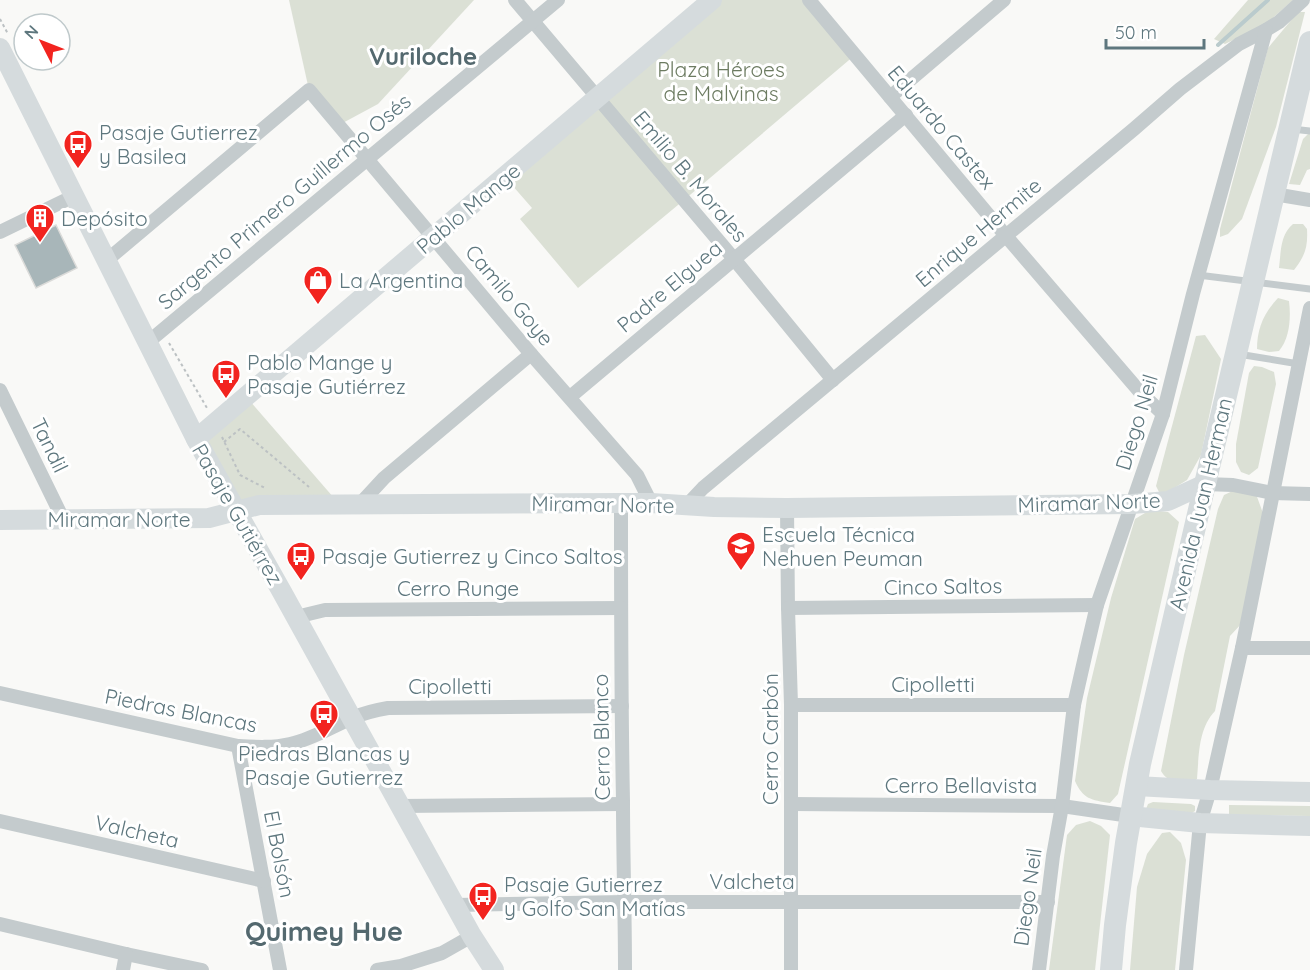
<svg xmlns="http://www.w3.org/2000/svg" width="1310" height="970" viewBox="0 0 1310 970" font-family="Quicksand,sans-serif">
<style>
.green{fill:#dbe0d5}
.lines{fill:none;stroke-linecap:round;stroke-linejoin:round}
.stream{stroke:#bacbcd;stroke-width:4}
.building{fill:#a8b6b9;stroke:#dbdbd9;stroke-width:1.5}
.path{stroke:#bcc1c3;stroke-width:2;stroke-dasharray:3 3;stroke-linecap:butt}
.lane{stroke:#c4cbcd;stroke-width:7}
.street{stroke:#c4cbcd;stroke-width:14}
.secondary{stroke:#d5dbdd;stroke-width:20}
.primary{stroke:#d5dbdd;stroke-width:22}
.labels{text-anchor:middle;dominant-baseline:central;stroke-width:6;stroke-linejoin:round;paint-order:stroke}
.park-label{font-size:21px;fill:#6c7b61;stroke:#fff}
.street-label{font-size:21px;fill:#5e777e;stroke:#fff}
.poi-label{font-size:21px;fill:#5e777e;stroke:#fff;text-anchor:start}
.quarter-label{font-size:24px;font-weight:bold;fill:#54696f;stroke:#fff}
.district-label{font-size:27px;font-weight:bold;fill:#54696f;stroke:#fff}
</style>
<rect width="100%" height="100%" fill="#f9f9f7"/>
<g class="green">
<polygon points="289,0 474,0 378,104 339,125 309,90"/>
<polygon points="712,0 809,0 855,55 684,200 578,288 520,219 532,208 505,177"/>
<polygon points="1248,0 1293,0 1266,24 1225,44 1214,39"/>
<polygon points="1298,12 1305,12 1276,127 1242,219 1228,234 1220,237 1220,229 1268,48"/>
<polygon points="1308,134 1310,134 1310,169 1307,170 1300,185 1289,184 1303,139"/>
<path d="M1293,224H1303L1307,229C1308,247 1305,256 1294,270L1279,268C1281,252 1280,235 1293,224Z"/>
<path d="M1278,298L1289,301C1291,317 1290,338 1279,351L1269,352L1257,349C1257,328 1264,313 1278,298Z"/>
<polygon points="1205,335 1221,359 1201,455 1187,480 1171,490 1160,494 1156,486 1196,336"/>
<polygon points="1254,366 1262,367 1274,372 1276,384 1258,468 1249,475 1241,472 1236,462 1236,444 1249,373"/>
<polygon points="249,400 334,498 239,506 201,440"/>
<path d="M1237,489L1256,494L1264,516L1242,623L1230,636L1215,711C1198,729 1199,756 1197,779L1190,784C1178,782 1168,783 1161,771L1184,655L1218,509L1224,495Z"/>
<path d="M1150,510L1168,512L1179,522L1118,794L1110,803C1091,800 1083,799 1075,781L1087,698L1111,598L1135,519Z"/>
<polygon points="1153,802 1191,804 1195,806 1195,811 1190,814 1146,809 1148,804"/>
<polygon points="1229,805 1310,806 1310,816 1229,815"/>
<polygon points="1090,821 1101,826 1110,835 1095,970 1049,970 1067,835 1076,825"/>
<polygon points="1170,832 1181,843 1186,860 1175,970 1130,970 1137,887 1147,854 1162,833"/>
</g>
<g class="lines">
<polyline class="stream" points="1218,45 1268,0"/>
</g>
<polygon class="building" points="56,225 77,268 36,288 15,245"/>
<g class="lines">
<g class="path">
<polyline points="0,19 8,34"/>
<polyline points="169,343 207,408"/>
<polyline points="222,437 240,475 265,488"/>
<polyline points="224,442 240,429 309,487"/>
</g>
<g class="lane">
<polyline points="1292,129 1310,131"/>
<polyline points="1198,275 1310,289"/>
<polyline points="1238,354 1299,364"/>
</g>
<g class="street">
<polyline points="515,0 734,259 833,380"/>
<polyline points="809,0 1006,236 1140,392 1163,414"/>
<polyline points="890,97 1004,0"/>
<polyline points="1274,194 1310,200"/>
<polyline points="0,232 74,196"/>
<polyline points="107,260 309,90 531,354 637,475 651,503"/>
<polyline points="147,343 558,0"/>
<polyline points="0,390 63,519"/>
<polyline points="570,397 906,115"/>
<polyline points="1205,484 1233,485 1272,493 1310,494"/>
<path d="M621,503C621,602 621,701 623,801C623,857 625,913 625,970"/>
<polyline points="360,504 384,478 531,354"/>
<polyline points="687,505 703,488 1134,129 1180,89 1239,44 1266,30 1279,22 1303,0"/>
<polyline points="787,508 788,608 791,705 791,970"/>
<polyline points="788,608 1097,605"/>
<polyline points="296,617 325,610 621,608"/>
<polyline points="1242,648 1310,648"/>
<path d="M0,693L238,746C256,747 273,748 290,744C313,739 331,727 352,718C364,713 376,710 388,708L622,706"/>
<polyline points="791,705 1074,705"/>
<polyline points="238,746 280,970"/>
<polyline points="791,804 1062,806 1130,816"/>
<polyline points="400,806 623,804"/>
<polyline points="0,821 264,881"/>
<polyline points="456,905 625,902 1048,902"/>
<polyline points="0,924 126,954 202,970"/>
<polyline points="123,970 126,954"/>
<polyline points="377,970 401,966 442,953 472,936"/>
<polyline points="1039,970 1053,856 1062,806 1074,705 1086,652 1097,605 1163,414 1193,294 1266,30"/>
<polyline points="1186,970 1200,823 1210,790 1242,648 1310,308"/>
</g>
<g class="secondary">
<polyline points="0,48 196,439 282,592 472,936 494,970"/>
<polyline points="196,439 712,0"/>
<polyline points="0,520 209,518 259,505 621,503 651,503 714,507 787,508 1132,504 1168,501 1205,484"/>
<polyline points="1136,786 1210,790 1310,792"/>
<polyline points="1130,816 1200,823 1310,826"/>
</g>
<polyline class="primary" points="1111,970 1115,925 1126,843 1140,764 1205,484 1310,42"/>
</g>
<defs>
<g id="bus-pin" transform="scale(1.5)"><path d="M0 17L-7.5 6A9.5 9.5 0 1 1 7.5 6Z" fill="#f2241f" stroke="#fff"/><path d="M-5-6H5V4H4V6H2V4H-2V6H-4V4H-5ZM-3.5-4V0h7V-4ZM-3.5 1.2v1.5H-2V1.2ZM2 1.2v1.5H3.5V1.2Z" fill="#fff"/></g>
<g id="building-pin" transform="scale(1.5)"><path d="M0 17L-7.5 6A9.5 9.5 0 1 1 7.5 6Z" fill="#f2241f" stroke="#fff"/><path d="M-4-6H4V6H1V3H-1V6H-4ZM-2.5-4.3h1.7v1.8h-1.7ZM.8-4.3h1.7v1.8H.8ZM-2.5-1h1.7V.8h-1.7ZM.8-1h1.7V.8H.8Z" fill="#fff"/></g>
<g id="shop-pin" transform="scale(1.5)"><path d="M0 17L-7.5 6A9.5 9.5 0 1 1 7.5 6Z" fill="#f2241f" stroke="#fff"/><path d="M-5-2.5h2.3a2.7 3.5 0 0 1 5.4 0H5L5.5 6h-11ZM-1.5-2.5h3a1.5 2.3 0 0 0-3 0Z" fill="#fff"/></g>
<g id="school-pin" transform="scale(1.5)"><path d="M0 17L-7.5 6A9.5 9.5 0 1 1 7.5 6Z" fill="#f2241f" stroke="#fff"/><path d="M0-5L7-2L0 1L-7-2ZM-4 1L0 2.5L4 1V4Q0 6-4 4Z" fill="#fff"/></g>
</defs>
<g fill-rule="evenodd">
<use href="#bus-pin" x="78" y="144"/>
<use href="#building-pin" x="40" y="218"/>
<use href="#shop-pin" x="318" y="280"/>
<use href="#bus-pin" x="226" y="374"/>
<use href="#school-pin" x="741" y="546"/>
<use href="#bus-pin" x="301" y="556"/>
<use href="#bus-pin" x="324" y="714"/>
<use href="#bus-pin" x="483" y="896"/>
</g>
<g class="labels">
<g class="park-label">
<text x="721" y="69">Plaza Héroes<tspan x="721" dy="24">de Malvinas</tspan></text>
</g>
<g class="street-label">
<text transform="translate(942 127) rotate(50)">Eduardo Castex</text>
<text transform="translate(691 176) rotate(50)">Emilio B. Morales</text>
<text transform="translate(284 201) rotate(-40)">Sargento Primero Guillermo Osés</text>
<text transform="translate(468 208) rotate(-40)">Pablo Mange</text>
<text transform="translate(978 232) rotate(-40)">Enrique Hermite</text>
<text transform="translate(669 286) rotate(-40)">Padre Elguea</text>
<text transform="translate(510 295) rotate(50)">Camilo Goye</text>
<text transform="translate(1136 422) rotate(-73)">Diego Neil</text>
<text transform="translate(50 445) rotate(64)">Tandil</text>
<text transform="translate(1089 502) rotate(-2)">Miramar Norte</text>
<text transform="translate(603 504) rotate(1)">Miramar Norte</text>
<text transform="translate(1200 504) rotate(-77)">Avenida Juan Herman</text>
<text transform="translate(238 514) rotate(60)">Pasaje Gutiérrez</text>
<text x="119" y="519">Miramar Norte</text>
<text transform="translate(943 586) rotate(-1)">Cinco Saltos</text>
<text x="458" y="588">Cerro Runge</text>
<text x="933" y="684">Cipolletti</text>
<text x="450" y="686">Cipolletti</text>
<text transform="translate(181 710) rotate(11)">Piedras Blancas</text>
<text transform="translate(601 737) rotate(-91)">Cerro Blanco</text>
<text transform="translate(770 739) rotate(-90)">Cerro Carbón</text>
<text x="961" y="785">Cerro Bellavista</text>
<text transform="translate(137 831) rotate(13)">Valcheta</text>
<text transform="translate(280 854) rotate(79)">El Bolsón</text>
<text x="752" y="881">Valcheta</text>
<text transform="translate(1027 897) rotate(-82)">Diego Neil</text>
</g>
<g class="poi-label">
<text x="99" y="132">Pasaje Gutierrez<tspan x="99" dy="24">y Basilea</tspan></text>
<text x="61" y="218">Depósito</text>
<text x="339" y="280">La Argentina</text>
<text x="247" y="362">Pablo Mange y<tspan x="247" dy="24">Pasaje Gutiérrez</tspan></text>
<text x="762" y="534">Escuela Técnica<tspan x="762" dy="24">Nehuen Peuman</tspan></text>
<text x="322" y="556">Pasaje Gutierrez y Cinco Saltos</text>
<text x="324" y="753" text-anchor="middle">Piedras Blancas y<tspan x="324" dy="24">Pasaje Gutierrez</tspan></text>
<text x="504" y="884">Pasaje Gutierrez<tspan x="504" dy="24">y Golfo San Matías</tspan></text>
</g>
<g class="quarter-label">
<text x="423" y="56">Vuriloche</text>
</g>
<g class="district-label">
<text x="324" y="931">Quimey Hue</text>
</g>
</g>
<g transform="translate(42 42) rotate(312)"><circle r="28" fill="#ffffff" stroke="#bfc9cb" stroke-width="1.5"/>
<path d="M0-4.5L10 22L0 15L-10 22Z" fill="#f2241f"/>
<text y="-9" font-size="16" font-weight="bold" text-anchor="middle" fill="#5e777e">N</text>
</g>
<path d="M1106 39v9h98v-9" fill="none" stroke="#5e777e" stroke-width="3"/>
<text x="1115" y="39" font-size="18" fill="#5e777e" stroke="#ffffff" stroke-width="4.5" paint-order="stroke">50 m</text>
</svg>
